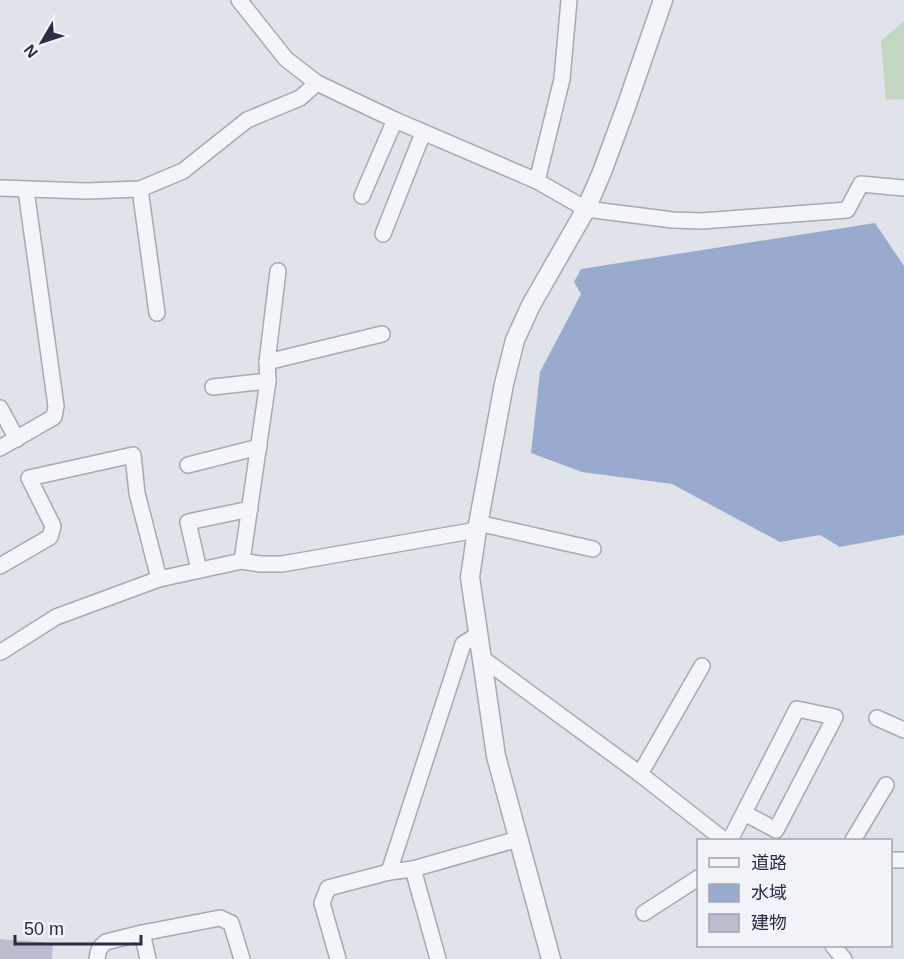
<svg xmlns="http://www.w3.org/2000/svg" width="904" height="959" viewBox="0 0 904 959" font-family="Arial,'Noto Sans JP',sans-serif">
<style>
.green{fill:#c3d6c1}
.water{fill:#98abcf}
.building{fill:#bbbecc}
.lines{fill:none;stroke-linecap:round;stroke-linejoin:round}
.minor-casing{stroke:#a5a9b6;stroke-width:18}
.tertiary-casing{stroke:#a5a9b6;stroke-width:21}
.minor{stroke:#f4f5f9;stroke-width:15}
.tertiary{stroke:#f4f5f9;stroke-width:18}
</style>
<rect width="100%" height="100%" fill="#e1e3eb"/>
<polygon class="green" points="904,21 904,99 886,100 881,41"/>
<polygon class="water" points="875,223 904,266 904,535 840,547 820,535 780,542 672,484 582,472 531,453 540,372 581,294 574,282 581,269"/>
<polygon class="building" points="0,939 53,943 52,959 0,959"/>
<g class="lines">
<g class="minor-casing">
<g id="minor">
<polyline points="239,0 286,59 317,83 395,120 537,181 586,209 673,220 702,221 847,210 861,184 904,188"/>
<polyline points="537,181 562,79 569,0"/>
<polyline points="0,188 86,191 140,189 183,171 247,120 300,98 317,83"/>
<polyline points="140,189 157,313"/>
<polyline points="362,196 395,120"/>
<polyline points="383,234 423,133"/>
<polyline points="267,362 382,334"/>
<polyline points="213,387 268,381"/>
<polyline points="0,408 17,439"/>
<polyline points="0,448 54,417 56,406 26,190"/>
<polyline points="188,465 259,447"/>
<polyline points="478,523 593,549"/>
<polyline points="242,561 268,381 267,362 278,271"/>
<polyline points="0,566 50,537 53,526 29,478 133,455 137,493 159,579"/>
<polyline points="199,570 188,522 250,509"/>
<polyline points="0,651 1,652 56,617 159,579 242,561 260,564 282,564 477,530"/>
<polyline points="482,658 640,774 724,840"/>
<polyline points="877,718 904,730"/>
<polyline points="640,774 702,666"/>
<polyline points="730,840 797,709 835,717 776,830 744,813"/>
<polyline points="853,840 886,785"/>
<polyline points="890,860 904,860"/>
<polyline points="413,869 438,959"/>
<polyline points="389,872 463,644 479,634"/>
<polyline points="644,913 698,878"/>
<polyline points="142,933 148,959"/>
<polyline points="833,946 844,959"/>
<path d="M97,959C98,951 99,947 106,942L142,933L220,918L231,923L242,959"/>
<polyline points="338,959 322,903 328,888 389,872 413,869 518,839"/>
</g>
</g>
<g class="tertiary-casing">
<polyline id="tertiary" points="551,959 496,756 470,577 477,530 504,384 515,340 531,305 586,209 602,172 626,107 663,0"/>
</g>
<use href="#minor" class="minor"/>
<use href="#tertiary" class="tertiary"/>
</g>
<rect x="697" y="839" width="195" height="108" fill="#f1f3f8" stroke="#a0a4b0" stroke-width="1.5"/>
<rect x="709" y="858" width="30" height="9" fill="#f4f5f9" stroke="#a0a4b0" stroke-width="1.5"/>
<text x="751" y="869" font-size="18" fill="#272e45">道路</text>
<rect x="709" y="884" width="30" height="18" fill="#98abcf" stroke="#a0a4b0" stroke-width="1.5"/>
<text x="751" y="899" font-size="18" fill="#272e45">水域</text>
<rect x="709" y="914" width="30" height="18" fill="#bbbecc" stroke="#a0a4b0" stroke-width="1.5"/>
<text x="751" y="929" font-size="18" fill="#272e45">建物</text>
<g transform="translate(42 42) rotate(231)" stroke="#f1f3f8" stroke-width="4.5" paint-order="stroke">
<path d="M0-4.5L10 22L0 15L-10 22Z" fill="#272e45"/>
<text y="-9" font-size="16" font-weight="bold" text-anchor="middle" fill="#272e45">N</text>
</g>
<path d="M15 935v9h126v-9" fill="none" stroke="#272e45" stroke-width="3"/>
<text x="24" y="935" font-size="18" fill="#272e45" stroke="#f1f3f8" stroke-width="4.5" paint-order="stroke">50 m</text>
</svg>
